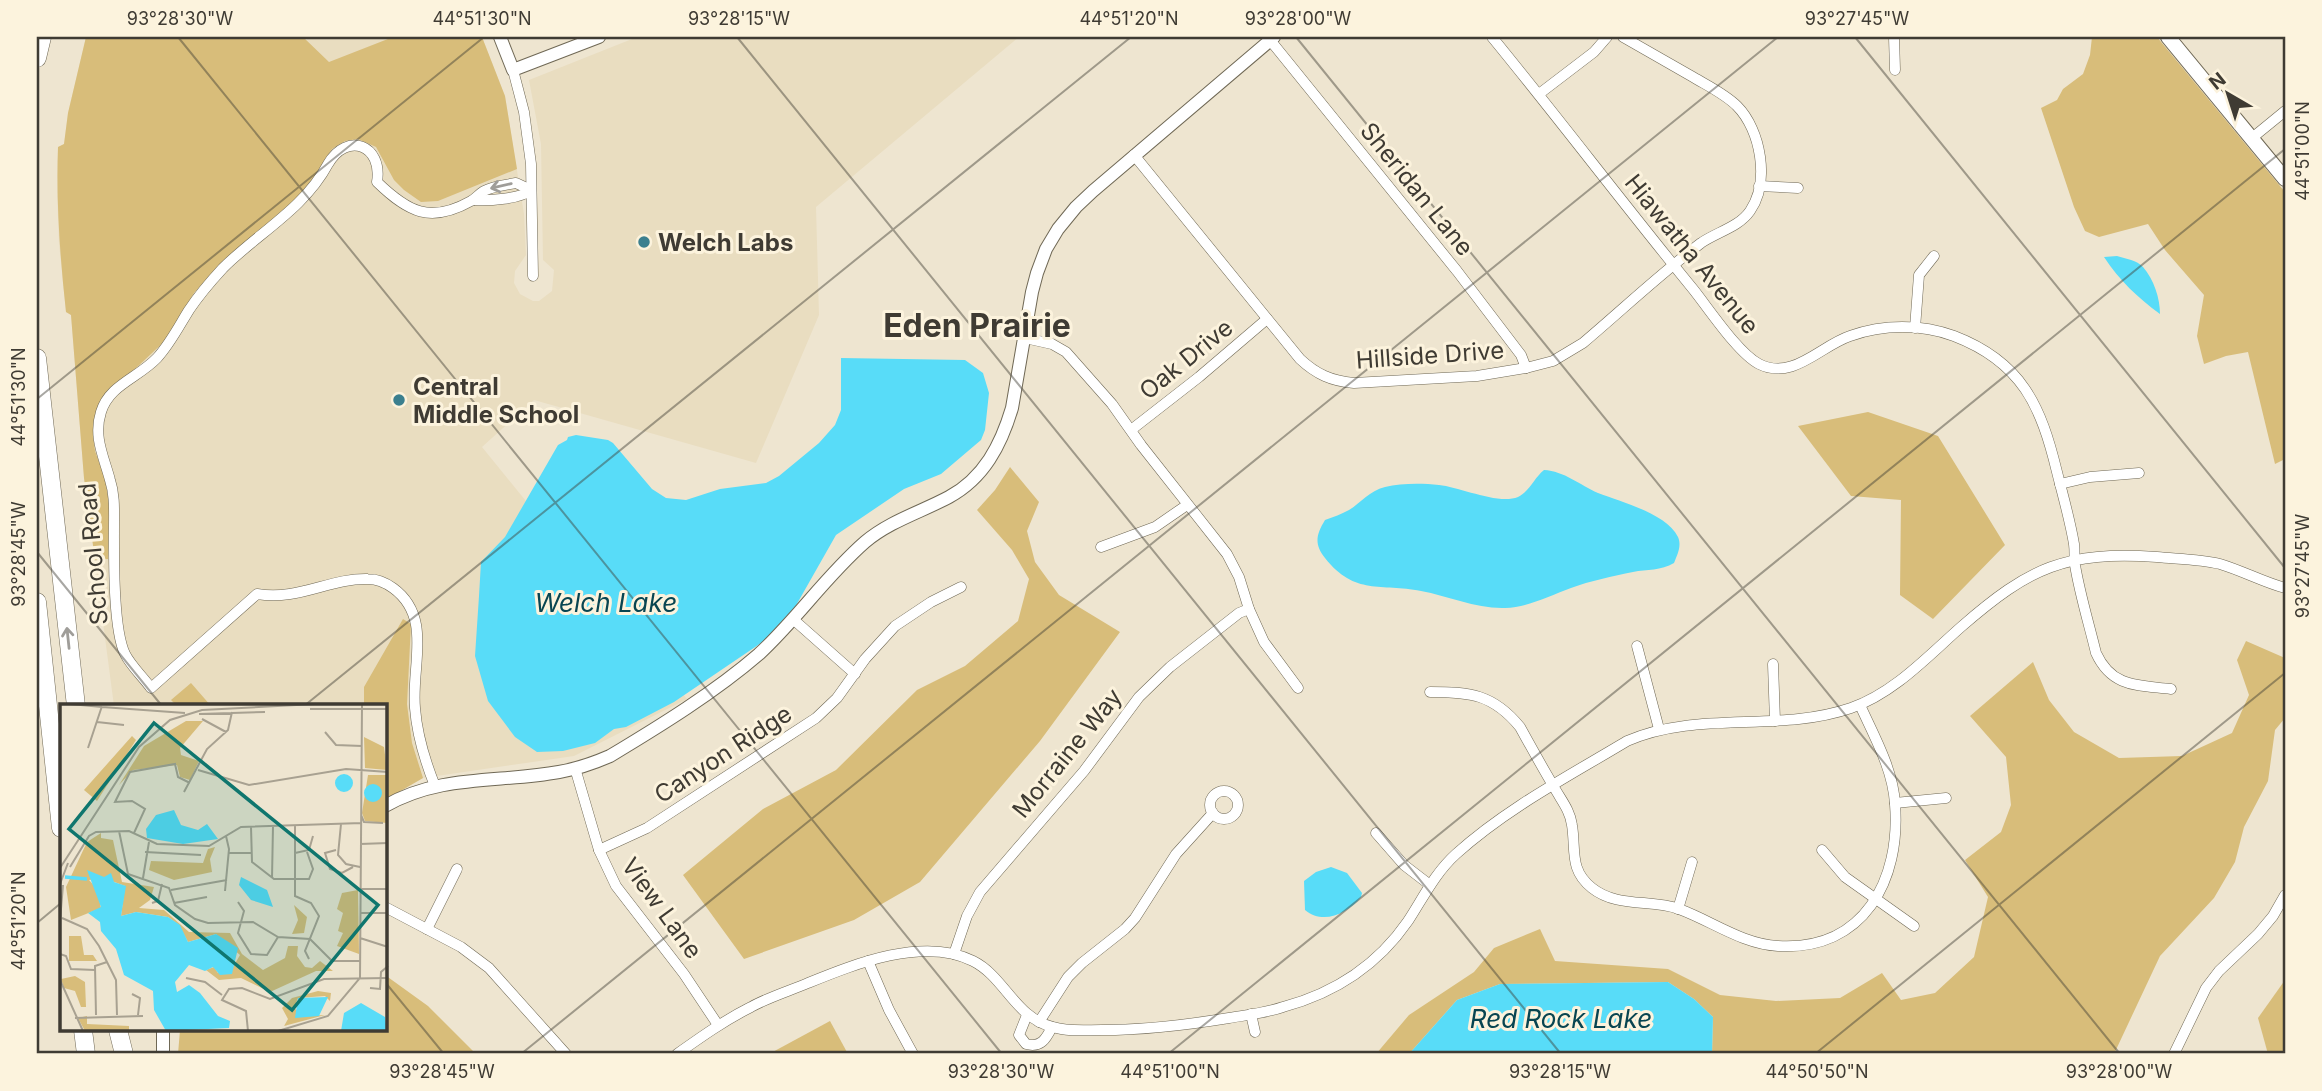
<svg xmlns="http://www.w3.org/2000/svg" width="2322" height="1091" viewBox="0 0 2322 1091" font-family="Inter,sans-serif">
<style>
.built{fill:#e9ddc0}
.green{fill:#d8bd7a}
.water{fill:#58dcf8}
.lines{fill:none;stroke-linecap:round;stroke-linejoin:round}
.minor-casing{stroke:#6f6855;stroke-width:11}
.tertiary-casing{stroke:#6f6855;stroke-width:14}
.secondary-casing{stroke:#6f6855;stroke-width:16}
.motorway-casing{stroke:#6f6855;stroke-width:19}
.minor{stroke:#fff;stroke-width:10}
.tertiary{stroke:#fff;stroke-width:12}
.secondary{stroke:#fff;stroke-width:14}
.motorway{stroke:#fff;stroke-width:18}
.oneway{stroke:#9f9d99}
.ticks{fill:none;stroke:#3f3b33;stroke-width:2;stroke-opacity:0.45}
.poi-dot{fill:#3b7f8e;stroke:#fcf3dd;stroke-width:2.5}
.labels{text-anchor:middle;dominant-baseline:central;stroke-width:6;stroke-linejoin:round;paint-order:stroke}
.street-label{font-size:24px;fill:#3f3b33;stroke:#fcf3dd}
.poi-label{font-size:24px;font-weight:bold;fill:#3f3b33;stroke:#fcf3dd;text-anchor:start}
.water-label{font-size:26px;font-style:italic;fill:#084551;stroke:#fcf3dd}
.district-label{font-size:32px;font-weight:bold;fill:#3f3b33;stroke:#fcf3dd}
.inset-river{fill:none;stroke:#58dcf8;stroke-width:3.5}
.inset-road{fill:none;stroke:#a8a191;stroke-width:2}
.view{fill:#0f766e;fill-opacity:0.15;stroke:#0f766e;stroke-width:3.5}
.inset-edge{fill:none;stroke:#3f3b33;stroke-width:3.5}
.neatline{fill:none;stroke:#3f3b33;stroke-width:2.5}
.ticks-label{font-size:18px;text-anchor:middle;fill:#3f3b33}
</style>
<rect width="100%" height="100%" fill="#eee5d0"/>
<polygon class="built" points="86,37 303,37 307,40 305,37 482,37 505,96 524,214 526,255 515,271 514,283 520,294 533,301 539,301 552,291 554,270 543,260 541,144 529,80 637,37 1019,37 816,207 819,315 756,463 534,400 482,447 687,699 574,756 423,778 385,800 385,706 114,706 84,478 71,315 66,312 59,243 57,191 58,147 64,144 68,113"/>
<g class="green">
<path d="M86,37H303L329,62L393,37H482L505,96L517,169L438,201L421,202L404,190L394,180L376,147L358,139L345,141L332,149L305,191L218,266L194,293L167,339L135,369L113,385L102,398L94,419L93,435L95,451L105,478L109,503L108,559L95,560L84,478L71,315L66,312C60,257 56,203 58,147L64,144L68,113Z"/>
<polygon points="2092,37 2157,37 2285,192 2285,459 2275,464 2248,352 2226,356 2204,364 2197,336 2204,295 2165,250 2148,224 2099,237 2085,231 2074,207 2041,108 2057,100 2063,89 2083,74 2090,55"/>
<polygon points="1868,412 1938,436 2005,545 1933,619 1900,595 1901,500 1851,496 1798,426"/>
<polygon points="1010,467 1039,502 1027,531 1035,562 1059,595 1120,632 1040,741 920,882 854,920 744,959 683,875 763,809 836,770 917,690 965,666 1018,621 1029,579 1012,550 977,510 995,490"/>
<polygon points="403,619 411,624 407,704 412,743 423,778 385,800 385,706 364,706 364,687"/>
<polygon points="2246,641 2285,658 2285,718 2275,730 2268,781 2244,827 2235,862 2214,898 2160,956 2114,1054 1712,1054 1713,1017 1694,999 1668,982 1500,984 1457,1000 1409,1054 1376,1054 1409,1015 1474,972 1494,948 1540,929 1555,961 1668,969 1720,995 1776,1001 1840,998 1882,973 1901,1000 1935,993 1974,957 1988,897 1965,860 2001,832 2011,805 2006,757 1970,716 2033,662 2049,700 2074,732 2119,758 2182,756 2232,733 2249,695 2237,660"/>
<polygon points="191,683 211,706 177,706 171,700"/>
<polygon points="385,975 428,1006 476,1054 178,1054 180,1030 385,1030"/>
<polygon points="2285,980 2285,1054 2268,1054 2258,1018"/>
<polygon points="830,1021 848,1054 769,1054"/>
</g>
<g class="water">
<path d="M2117,256C2126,259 2137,260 2143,267C2154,280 2160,298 2160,314C2137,297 2120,281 2104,257Z"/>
<polygon points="841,358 965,360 983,373 989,393 985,430 981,440 941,474 904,489 836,535 794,609 776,633 674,702 626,727 614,729 595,743 563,751 537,752 515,737 488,701 475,656 479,596 481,562 505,537 558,445 567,440 568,437 576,435 608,440 613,443 652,489 666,498 686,500 720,489 766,483 779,476 819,443 835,425 841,410"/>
<path d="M1544,470C1564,471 1580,485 1598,493C1621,502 1666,513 1678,537C1682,546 1677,555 1674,563C1661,571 1647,569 1633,572C1613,576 1590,581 1571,588C1549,596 1529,607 1505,608C1477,609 1448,596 1421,591C1381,583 1355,596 1325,558C1314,544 1316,535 1325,520C1333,517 1342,514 1349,510C1362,502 1369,491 1385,487C1401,483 1422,483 1439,485C1460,487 1498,505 1518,497C1530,491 1534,478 1544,470Z"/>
<path d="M1331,867L1347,873L1362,893L1361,897C1347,914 1323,925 1305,910L1304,881L1316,872Z"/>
<polygon points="1668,982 1694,999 1713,1017 1712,1054 1409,1054 1457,1000 1500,984"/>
</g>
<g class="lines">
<g class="minor-casing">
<g id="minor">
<path d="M1492,37C1560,120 1625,206 1693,289C1709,309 1738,353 1759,364C1793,381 1820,346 1850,336C1883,324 1922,324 1954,336C2022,362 2041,406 2057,472C2063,496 2070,520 2074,544C2075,551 2074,558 2075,565C2080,595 2089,624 2096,653C2112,688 2138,685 2171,689"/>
<polyline points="1894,37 1895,70"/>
<polyline points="1270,40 1457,271 1521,355 1526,368"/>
<polyline points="513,70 524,112 531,164 533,276"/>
<polyline points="1539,94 1594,52 1607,37"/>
<polyline points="2252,138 2285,111"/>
<path d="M1134,155L1300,359C1316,374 1331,381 1354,383L1477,376L1526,368L1553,361L1583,343C1622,310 1660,274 1701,243C1717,232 1739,227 1750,211C1770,182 1761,130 1737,106C1725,94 1708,86 1693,77C1670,64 1646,50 1623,37"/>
<polyline points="1759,186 1798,188"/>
<path d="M474,200C488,201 521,199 531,190"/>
<polyline points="1915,328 1919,275 1934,256"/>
<polyline points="1025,338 1052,344 1066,352 1112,404 1141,445 1227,554 1239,577 1249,609 1264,642 1298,688"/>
<polyline points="1131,430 1199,377 1267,319"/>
<polyline points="2060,484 2090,477 2139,473"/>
<polyline points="1101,547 1155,527 1187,505"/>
<polyline points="794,620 855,674"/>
<polyline points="1637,646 1659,729"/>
<polyline points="1773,664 1775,721"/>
<path d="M1430,692C1470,692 1493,694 1520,727C1531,747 1542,767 1554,787C1561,800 1570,810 1572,825C1576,850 1569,870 1592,888C1617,908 1651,899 1679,909C1712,921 1742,944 1778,946C1864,951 1901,880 1895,804C1893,769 1874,736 1860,705"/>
<polyline points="575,768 599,850 616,886 684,974 718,1025"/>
<path d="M435,786C425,761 417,735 415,708C411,666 433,617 393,588C386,583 376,579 368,579C329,578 299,601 257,594L151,688C143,677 131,666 125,654C113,629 114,557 114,527C114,511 115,495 110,480C104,457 93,437 101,412C109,385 138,378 157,358C170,344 179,326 189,310C199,295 211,281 223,268C258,233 304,209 328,164C347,131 383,145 377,182C408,212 430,224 471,201C475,199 479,194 484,191C493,186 506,185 516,183L531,190"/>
<circle cx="1224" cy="805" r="14"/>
<polyline points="1895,803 1946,798"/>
<polyline points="1376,833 1404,865 1430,885"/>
<polyline points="599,850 647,828 816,718 837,698 865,659 895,626 931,602 961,587"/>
<polyline points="1822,850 1845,877 1914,926"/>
<polyline points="385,907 461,947 489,968 566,1054"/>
<polyline points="1678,909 1692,862"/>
<polyline points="427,929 457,869"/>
<polyline points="954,954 967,916 980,892 1084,771 1139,697 1170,667 1239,613 1249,609"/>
<polyline points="868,961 889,1010 913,1054"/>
<polyline points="1251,1014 1255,1032"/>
<path d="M1027,1015L1019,1035L1026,1044C1041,1048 1046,1039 1052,1027"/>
<polyline points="1039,1022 1068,977 1082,963 1125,929 1135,918 1176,854 1213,813"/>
<path d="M677,1054C701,1037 725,1020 751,1007C769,997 789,991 808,983C855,964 924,936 973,961C1005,977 1015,1018 1053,1027C1068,1032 1086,1030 1102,1030C1145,1030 1186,1025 1229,1018C1247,1015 1266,1013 1283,1007C1335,993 1377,966 1408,921C1423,898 1435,873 1456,854C1507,808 1569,776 1627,741C1698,710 1778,733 1851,708C1894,693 1927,657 1961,627C2030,567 2065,551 2157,557C2178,559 2200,559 2220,564C2243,571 2263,582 2285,588"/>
<polyline points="2174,1054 2206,988 2219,971 2258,934 2273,916 2285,895"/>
</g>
</g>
<g class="tertiary-casing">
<g id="tertiary">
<polyline points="500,37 513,70 599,37"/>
<path d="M385,806C441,774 498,783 559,772C576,769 594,763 610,756C660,726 715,692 759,654C797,619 826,576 865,542C890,521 921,512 949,497C984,478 1001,445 1012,408L1032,292L1037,273L1046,249L1058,229L1076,207L1093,191L1274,37"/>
<polyline points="163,1054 163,1030"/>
</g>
</g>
<g class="secondary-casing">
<polyline id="secondary" points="2168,37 2285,179"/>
</g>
<g class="motorway-casing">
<g id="motorway">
<polyline points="37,58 42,37"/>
<polyline points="37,358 76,706"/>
<polyline points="37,602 61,828"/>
<polyline points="83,1030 86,1054"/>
<polyline points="118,1030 124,1054"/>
</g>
</g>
<use href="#minor" class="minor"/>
<use href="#tertiary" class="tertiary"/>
<use href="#secondary" class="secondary"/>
<use href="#motorway" class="motorway"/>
</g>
<defs><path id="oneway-shaft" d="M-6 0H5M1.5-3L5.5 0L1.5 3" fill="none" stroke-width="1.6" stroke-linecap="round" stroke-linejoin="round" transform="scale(1.75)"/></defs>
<g class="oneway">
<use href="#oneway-shaft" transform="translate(501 186) rotate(167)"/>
<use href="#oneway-shaft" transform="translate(68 638) rotate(-96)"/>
</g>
<path class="ticks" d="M178,37L1002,1054M737,37L1561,1054M1296,37L2120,1054M1855,37L2285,568M37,399L484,37M37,552L162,706M304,706L1131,37M37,923L61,903M385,982L444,1054M521,1054L1778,37M1168,1054L2285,149M1815,1054L2285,673"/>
<g class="poi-dot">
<circle cx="644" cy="242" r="7"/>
<circle cx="399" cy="400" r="7"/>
</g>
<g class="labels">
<g class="street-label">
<text transform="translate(1417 189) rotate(51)">Sheridan Lane</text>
<text transform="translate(1692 254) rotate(51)">Hiawatha Avenue</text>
<text transform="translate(1430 355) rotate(-4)">Hillside Drive</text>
<text transform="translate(1186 359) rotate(-39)">Oak Drive</text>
<text transform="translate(93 554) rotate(-95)">School Road</text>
<text transform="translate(1067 753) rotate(-51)">Morraine Way</text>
<text transform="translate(723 754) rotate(-33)">Canyon Ridge</text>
<text transform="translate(662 908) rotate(54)">View Lane</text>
</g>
<g class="poi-label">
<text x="658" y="242">Welch Labs</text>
<text x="413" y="386">Central<tspan x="413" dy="28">Middle School</tspan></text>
</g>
<g class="water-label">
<text x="606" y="602">Welch Lake</text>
<text x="1561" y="1018">Red Rock Lake</text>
</g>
<g class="district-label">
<text x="977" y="325">Eden Prairie</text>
</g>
</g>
<g transform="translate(60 704)">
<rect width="327" height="327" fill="#eee5d0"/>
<path d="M126,17H143L120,44L121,51L139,57L130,76L120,73L117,61L73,66L59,81L84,42ZM72,32L76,36L37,97L24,86ZM304,33L324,43L327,66L305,64ZM308,71H327V119L305,117L302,109ZM41,129V134L53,136L62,178L94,183L90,196L79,204L104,206L129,228L170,229L182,250L203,266L225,254L228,242H238L237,252L245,263L252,264L260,257L273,267H256L210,288L181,274L159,276L146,266L154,263L158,269L173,263L180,251L156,230L128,238L119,221L108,213L76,208L61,212L65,182L44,174L29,176L37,185L41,204L11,216L6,183L27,138ZM155,143L150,155L152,168L114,176L89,166L91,157L143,159L148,145ZM298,186L299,250L277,242L283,229L278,227L283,209L277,205L282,189ZM234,201L247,213L244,229L232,230L238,216ZM9,232H21L24,251H33L37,257H9ZM15,272L25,278L26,303H21L15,287L4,284L1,275ZM258,287L271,289L270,297L265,292L238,294L234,304L244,312L265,311L224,322L228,315L222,304L232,294ZM27,312V320L69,322V327H25L18,314Z" fill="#d8bd7a"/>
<path d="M275 79a9 9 0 1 1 18 0a9 9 0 1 1-18 0ZM304 89a9 9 0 1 1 18 0a9 9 0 1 1-18 0ZM114,106L121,121L138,126L147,120L158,135L123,140L87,134L86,125L96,111ZM27,166L44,173L51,169L54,178L66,182L61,212L76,208L108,213L120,221L128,238L156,230L178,244L172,270L160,271L153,263L145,267L129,261L115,278L117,288L129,281L140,289L158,312L170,317L169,324L106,327L94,306L93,287L64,271L56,245L41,227L40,218L28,209L41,203ZM181,173L207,186L213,203L191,196L179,181ZM268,293L259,312L235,314L238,294ZM301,299L325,313L327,327H281L284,309Z" fill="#58dcf8"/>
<path class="inset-river" d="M5,173L27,175"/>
<path class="inset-road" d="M10,0L42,3M42,3L125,9M250,5H328M139,10L205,8M142,15L166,28M37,18L64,21M265,28L276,41L302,42M28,44L42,2M138,66L189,81L286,65L328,68M124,88L147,45L168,26L172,8M301,111L304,118L323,119M281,120L278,151L286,160L300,163M235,122V192L251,199L259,212L245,247L249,255M191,123L192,158L214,175H249L253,165L247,148M59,127L68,170L109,184L115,201L135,215L148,219L193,218L218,233L250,235L272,257H301M74,129L85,105L72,97L55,98L70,68L115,60L118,73L130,79M300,140L328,139M276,146L265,149L270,165L282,169L293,163M85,148L141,151M169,149H191M235,149L249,146L253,132M10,163L29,132L36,128L69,127L97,140L149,142L181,123L302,119M0,164L79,43L110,16L142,6L255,0M83,174L89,138M212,174L213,122M0,180L8,159M300,185H328M111,186L167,176M165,187L169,145L166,132M178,198L184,207L178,229L191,250L207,251L218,233M92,199L98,197L102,180M114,199L147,193M301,209H328M2,214L27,225L39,242L56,276L57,311M0,217L3,181M300,234L328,243M0,250L6,252L11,265L35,266M126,274L145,278L162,291M0,276L23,327M310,284L320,285L321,268L328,262M72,290L80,294L78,311M36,311L35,262L47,258M15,314L83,312M188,327L186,307L162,296L169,285L182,284L210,295L264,275L328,274M218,327L268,312L300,274L302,0"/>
<path class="view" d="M94,19L318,201L232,306L9,125Z"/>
<rect width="327" height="327" class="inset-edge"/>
</g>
<rect width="2322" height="1091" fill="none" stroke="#fcf3dd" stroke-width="77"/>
<g transform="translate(2228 94) rotate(321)" stroke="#fcf3dd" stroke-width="5" paint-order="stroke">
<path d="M0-5L12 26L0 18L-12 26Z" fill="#3f3b33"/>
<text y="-10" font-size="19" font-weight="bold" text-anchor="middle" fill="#3f3b33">N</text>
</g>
<rect x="38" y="38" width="2246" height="1014" class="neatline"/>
<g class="ticks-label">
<text x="180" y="25">93°28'30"W</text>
<text x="482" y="25">44°51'30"N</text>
<text x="739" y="25">93°28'15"W</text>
<text x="1129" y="25">44°51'20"N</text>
<text x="1298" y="25">93°28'00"W</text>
<text x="1857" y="25">93°27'45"W</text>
<text transform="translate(2303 151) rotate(-90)" y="6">44°51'00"N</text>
<text transform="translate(19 397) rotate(-90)" y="6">44°51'30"N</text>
<text transform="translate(19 554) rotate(-90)" y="6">93°28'45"W</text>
<text transform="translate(2303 566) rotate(-90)" y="6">93°27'45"W</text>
<text transform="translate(19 921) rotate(-90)" y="6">44°51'20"N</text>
<text x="442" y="1078">93°28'45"W</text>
<text x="1001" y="1078">93°28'30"W</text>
<text x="1170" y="1078">44°51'00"N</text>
<text x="1560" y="1078">93°28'15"W</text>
<text x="1817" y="1078">44°50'50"N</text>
<text x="2119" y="1078">93°28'00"W</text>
</g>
</svg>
